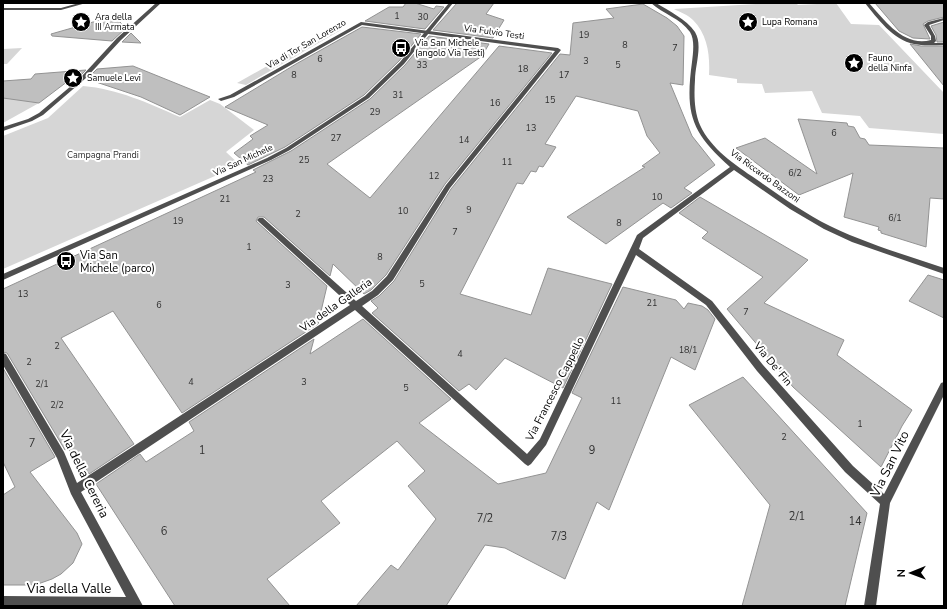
<svg xmlns="http://www.w3.org/2000/svg" width="947" height="609" viewBox="0 0 947 609" font-family="'Nunito Sans',sans-serif">
<style>
.green{fill:#d6d6d6}
.building{fill:#bfbfbf;stroke:#939393}
.lines{fill:none;stroke-linecap:round;stroke-linejoin:round}
.pedestrian{fill:#4f4f4f;fill-rule:evenodd}
.minor{fill:#4f4f4f;fill-rule:evenodd}
.tertiary{fill:#4f4f4f;fill-rule:evenodd}
.labels{text-anchor:middle;dominant-baseline:central;stroke-width:4;stroke-linejoin:round;paint-order:stroke}
.number-label{font-size:9px;fill:#303030}
.far-poi-label{font-size:9px;fill:#000;stroke:#fff;text-anchor:start}
.far-street-label{font-size:9px;fill:#000;stroke:#fff}
.far-park-label{font-size:9px;fill:#2d2d2d;stroke:#fff}
.poi-label{font-size:11px;fill:#000;stroke:#fff;text-anchor:start}
.street-label{font-size:11px;fill:#000;stroke:#fff}
.near-number-label{font-size:11px;fill:#303030}
.near-street-label{font-size:13px;fill:#000;stroke:#fff}
</style>
<rect width="100%" height="100%" fill="#fff"/>
<g class="green">
<path d="M774,3H796L798,5L836,3L851,24L879,25L944,93V134L869,128L860,116L822,113L812,91L765,93L762,84L737,83V79L709,75C710,56 708,35 693,20C688,15 680,12 674,9Z"/>
<polygon points="331,30 341,30 246,85 237,83"/>
<polygon points="22,48 7,64 3,64 3,49"/>
<path d="M83,86C118,89 148,103 180,117L210,100L220,104L254,130L226,152L240,165L3,269V136L48,118Z"/>
<polygon points="3,95 39,103 3,123"/>
</g>
<g class="building">
<polygon points="406,3 415,3 434,9 436,6 444,7 425,29 365,21 389,7 403,7"/>
<polygon points="457,3 494,3 486,14 504,20 493,38 433,30"/>
<polygon points="875,3 944,3 944,17 928,21 923,24 930,39 913,38 899,31"/>
<polygon points="643,4 667,18 677,26 684,36 683,85 670,83 692,136 715,165 684,188 692,193 671,208 663,203 606,244 567,217 645,167 642,166 660,153 647,136 638,111 576,96 545,144 556,147 543,167 539,166 536,172 531,171 523,184 517,183 460,294 531,315 548,268 612,284 563,388 505,358 476,390 469,384 459,391 372,313 378,308 371,301 379,296 394,281 451,189 560,54 570,55 573,23 614,18 606,9"/>
<polygon points="114,16 126,28 112,41 52,36 51,34"/>
<polygon points="944,22 944,42 937,42 936,35 931,26"/>
<polygon points="362,27 421,34 399,61 364,95 285,147 248,165 234,153 253,139 250,136 268,125 225,107 296,64"/>
<polygon points="131,33 141,43 122,42"/>
<polygon points="429,36 489,44 482,56 327,164 370,198 499,46 552,53 445,184 386,275 371,290 364,294 333,264 330,276 264,217 258,217 256,221 327,286 318,324 182,413 113,311 61,338 134,444 89,474 84,466 80,469 68,448 65,450 7,353 3,352 3,289 256,172 253,170 291,151 370,99 405,65"/>
<polygon points="910,44 921,46 944,46 944,86"/>
<polygon points="133,66 190,89 210,97 180,115 141,97 87,79 97,69"/>
<polygon points="86,70 80,76 76,75 39,103 3,98 3,81 31,79 35,74"/>
<polygon points="798,119 847,123 848,126 854,127 860,138 865,139 869,145 944,148 944,199 930,198 926,247 881,233 881,231 878,230 879,227 844,217 853,173 799,195 736,148 765,138 817,174"/>
<polygon points="700,197 808,260 764,303 844,340 837,355 912,410 902,426 881,467 793,387 727,309 763,277 702,238 708,232 679,213"/>
<polygon points="928,275 944,280 944,318 909,301"/>
<polygon points="623,287 676,300 684,309 688,303 702,306 708,310 715,319 695,370 671,357 609,510 597,502 565,579 505,548 485,545 446,606 356,606 391,565 398,570 436,519 408,486 425,471 397,441 321,501 340,523 267,579 290,606 175,606 96,484 140,454 146,462 194,431 189,422 314,339 310,354 363,319 451,399 419,423 498,484 546,473 582,398 572,393"/>
<polygon points="3,368 55,457 30,472 77,533 82,544 73,563 61,574 52,579 35,585 3,585 3,495 15,487 3,462"/>
<polygon points="743,377 867,513 845,606 742,606 770,505 689,405"/>
</g>
<g class="lines">
<polygon class="pedestrian" points="156,3 161,3 121,40 86,78 82,78 82,76 117,38"/>
<g class="minor">
<polygon points="79,3 86,3 61,10 3,10 3,8 61,8"/>
<path d="M651,3H656C669,11 686,19 695,32C703,45 695,65 695,80C694,94 694,111 700,125C711,149 735,165 756,179C780,196 804,213 830,226C867,244 906,255 944,268V274L852,242L824,229L790,209L734,170L643,238L639,249L712,301L763,365L853,466L884,494L941,383L944,382V395L890,503L876,606H864L880,504L845,472L757,371L706,305L636,255L546,445L531,464L528,466L525,464L355,310L81,492L143,606H3V596L126,597L71,494L57,458L3,365V353L6,354L64,452L77,483L350,305L259,222L257,220L259,218H263L356,301L372,291L387,276L446,185L555,51L362,25L234,97L221,101L218,99L230,95L361,22L558,48L561,50L450,188L393,280L378,295L362,306L527,454L540,439L637,235L730,167C691,132 685,114 692,62C693,53 695,40 690,32C680,18 663,14 651,3Z"/>
<path d="M865,3H869C886,22 904,47 931,40V36L924,25L928,22L944,18V20L929,25L935,36L936,41L934,43H944V45C934,45 923,46 914,44C893,40 877,18 865,3Z"/>
<polygon points="84,75 87,77 86,78 43,115 32,121 3,131 3,127 28,119 39,113"/>
</g>
<polygon class="tertiary" points="449,3 453,3 404,64 369,98 290,150 271,160 3,280 3,274 267,158 286,148 365,96 400,62"/>
</g>
<defs>
<g id="sight-disc" transform="scale(1)"><circle r="9.5" fill="#000" stroke="#fff"/><path d="M0-6L1.8-2.2L6-1.7L2.9 1.2L3.7 5.4L0 3.3L-3.7 5.4L-2.9 1.2L-6-1.7L-1.8-2.2Z" fill="#fff"/></g>
<g id="bus-disc" transform="scale(1)"><circle r="9.5" fill="#000" stroke="#fff"/><path d="M-5-6H5V4H4V6H2V4H-2V6H-4V4H-5ZM-3.5-4V0h7V-4ZM-3.5 1.2v1.5H-2V1.2ZM2 1.2v1.5H3.5V1.2Z" fill="#fff"/></g>
</defs>
<g fill-rule="evenodd">
<use href="#sight-disc" x="81" y="22"/>
<use href="#sight-disc" x="748" y="22"/>
<use href="#bus-disc" x="401" y="48"/>
<use href="#sight-disc" x="854" y="63"/>
<use href="#sight-disc" x="73" y="78"/>
<use href="#bus-disc" x="66" y="261"/>
</g>
<g class="labels">
<g class="number-label">
<text x="397" y="16">1</text>
<text x="423" y="17">30</text>
<text x="584" y="35">19</text>
<text x="625" y="45">8</text>
<text x="675" y="48">7</text>
<text x="320" y="59">6</text>
<text x="586" y="61">3</text>
<text x="422" y="65">33</text>
<text x="618" y="65">5</text>
<text x="523" y="69">18</text>
<text x="294" y="75">8</text>
<text x="564" y="75">17</text>
<text x="398" y="95">31</text>
<text x="550" y="100">15</text>
<text x="495" y="103">16</text>
<text x="375" y="112">29</text>
<text x="531" y="128">13</text>
<text x="834" y="133">6</text>
<text x="336" y="138">27</text>
<text x="464" y="140">14</text>
<text x="304" y="160">25</text>
<text x="507" y="162">11</text>
<text x="795" y="173">6/2</text>
<text x="434" y="176">12</text>
<text x="268" y="179">23</text>
<text x="657" y="197">10</text>
<text x="225" y="199">21</text>
<text x="469" y="210">9</text>
<text x="403" y="211">10</text>
<text x="298" y="214">2</text>
<text x="895" y="218">6/1</text>
<text x="178" y="221">19</text>
<text x="619" y="223">8</text>
<text x="455" y="232">7</text>
<text x="249" y="247">1</text>
<text x="380" y="257">8</text>
<text x="422" y="284">5</text>
<text x="288" y="285">3</text>
<text x="23" y="294">13</text>
<text x="652" y="303">21</text>
<text x="159" y="305">6</text>
<text x="746" y="312">7</text>
<text x="57" y="346">2</text>
<text x="688" y="350">18/1</text>
<text x="460" y="354">4</text>
<text x="29" y="362">2</text>
<text x="191" y="382">4</text>
<text x="304" y="382">3</text>
<text x="42" y="384">2/1</text>
<text x="406" y="388">5</text>
<text x="616" y="401">11</text>
<text x="57" y="405">2/2</text>
<text x="860" y="424">1</text>
<text x="784" y="437">2</text>
</g>
<g class="far-poi-label">
<text x="95" y="17">Ara della<tspan x="95" dy="10">III Armata</tspan></text>
<text x="762" y="22">Lupa Romana</text>
<text x="415" y="43">Via San Michele<tspan x="415" dy="10">(angolo Via Testi)</tspan></text>
<text x="868" y="58">Fauno<tspan x="868" dy="10">della Ninfa</tspan></text>
<text x="87" y="78">Samuele Levi</text>
</g>
<g class="far-street-label">
<text transform="translate(494 32) rotate(8)">Via Fulvio Testi</text>
<text transform="translate(306 44) rotate(-30)">Via di Tor San Lorenzo</text>
<text transform="translate(243 160) rotate(-25)">Via San Michele</text>
<text transform="translate(765 176) rotate(36)">Via Riccardo Bazzoni</text>
</g>
<g class="far-park-label">
<text x="103" y="155">Campagna Prandi</text>
</g>
<g class="poi-label">
<text x="80" y="255">Via San<tspan x="80" dy="13">Michele (parco)</tspan></text>
</g>
<g class="street-label">
<text transform="translate(336 305) rotate(-35)">Via della Galleria</text>
<text transform="translate(773 364) rotate(50)">Via De' Fin</text>
<text transform="translate(555 389) rotate(-63)">Via Francesco Cappello</text>
</g>
<g class="near-number-label">
<text x="32" y="443">7</text>
<text x="202" y="450">1</text>
<text x="592" y="450">9</text>
<text x="797" y="516">2/1</text>
<text x="485" y="518">7/2</text>
<text x="855" y="521">14</text>
<text x="164" y="531">6</text>
<text x="559" y="536">7/3</text>
</g>
<g class="near-street-label">
<text transform="translate(890 464) rotate(-64)">Via San Vito</text>
<text transform="translate(84 474) rotate(64)">Via della Cereria</text>
<text x="69" y="589">Via della Valle</text>
</g>
</g>
<rect width="947" height="609" fill="none" stroke="#000000" stroke-width="8"/>
<g transform="translate(911 573) rotate(269)" stroke="#ffffff" stroke-width="3" paint-order="stroke">
<path d="M0-3L7 15L0 10L-7 15Z" fill="#000000"/>
<text y="-6" font-size="11" font-weight="bold" text-anchor="middle" fill="#000000">N</text>
</g>
</svg>
